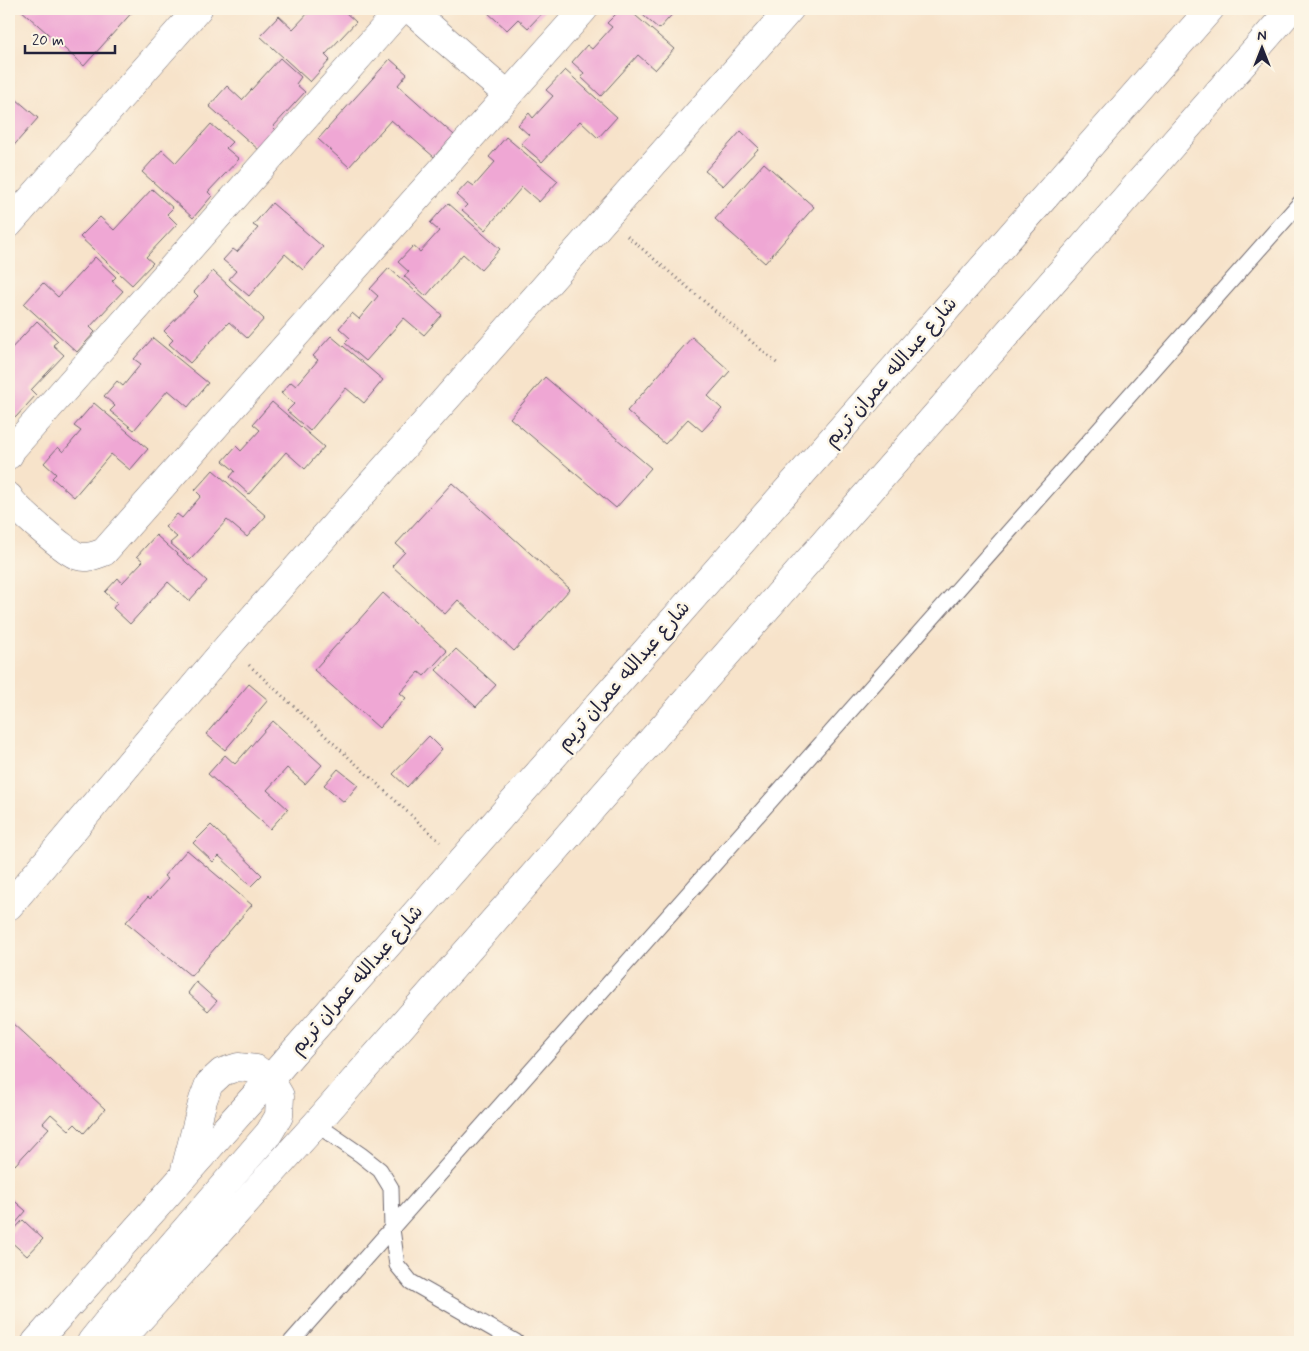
<svg xmlns="http://www.w3.org/2000/svg" width="1309" height="1351" viewBox="0 0 1309 1351" font-family="Mynerve,'Playpen Sans Arabic',sans-serif">
<style>
.building{fill:#efa7d4}
.lines{fill:none;stroke-linecap:round;stroke-linejoin:round}
.lane-casing{stroke:#6d666d;stroke-width:17}
.street-casing{stroke:#6d666d;stroke-width:29}
.secondary-casing{stroke:#6d666d;stroke-width:29}
.path{stroke:#6d666d;stroke-width:3;stroke-dasharray:1 4;stroke-linecap:butt}
.lane{stroke:#fff;stroke-width:15}
.street{stroke:#fff;stroke-width:28}
.secondary{stroke:#fff;stroke-width:28}
.labels{text-anchor:middle;dominant-baseline:central;stroke-width:5;stroke-linejoin:round;paint-order:stroke}
.street-label{font-size:19px;fill:#22223b;stroke:#fcf5e5}
</style>
<rect width="100%" height="100%" fill="#fcf5e5"/>
<filter id="ink" filterUnits="userSpaceOnUse"><feTurbulence type="fractalNoise" baseFrequency=".02" numOctaves="2"/><feDisplacementMap in="SourceGraphic" scale="10" xChannelSelector="R" yChannelSelector="G"/><feConvolveMatrix kernelMatrix="1 2 1 2 8 2 1 2 1" color-interpolation-filters="sRGB"/></filter>
<filter id="wash" filterUnits="userSpaceOnUse"><feTurbulence type="fractalNoise" baseFrequency=".0096" numOctaves="4" result="noise"/><feDisplacementMap in="SourceGraphic" scale="20" xChannelSelector="R" yChannelSelector="G"/><feGaussianBlur stdDeviation="1.12" result="paint"/><feColorMatrix in="noise" values="0 0 0 0 0 0 0 0 0 0 0 0 0 0 0 0 0 1.4 0 .05"/><feComposite in="paint" operator="in"/></filter>
<g filter="url(#wash)">
<rect width="100%" height="100%" fill="#f7e3ca"/>
<g id="blocks">
<g class="building">
<polygon points="20,9 135,9 84,66"/>
<polygon points="312,9 349,9 345,12 356,22 325,55 330,60 310,82 260,36 279,16 293,29"/>
<polygon points="360,9 374,9 367,16"/>
<polygon points="490,9 546,9 528,28 518,19 507,30 487,12"/>
<polygon points="621,9 628,9 674,49 655,70 638,55 601,96 581,77 584,73 572,62 587,45 592,49 612,27 607,23"/>
<polygon points="641,9 677,9 659,29 638,11"/>
<polygon points="280,58 301,77 296,84 305,92 273,127 278,132 260,151 209,106 227,86 242,100"/>
<polygon points="390,59 407,74 398,85 454,135 434,157 391,120 349,167 318,139"/>
<polygon points="565,70 617,117 598,138 580,121 542,162 521,144 529,135 518,125 529,113 533,118 553,96 546,90"/>
<polygon points="9,93 38,118 9,151"/>
<polygon points="211,124 232,142 226,148 239,159 208,192 212,196 193,218 142,172 162,150 176,163"/>
<polygon points="741,131 759,148 723,186 705,171"/>
<polygon points="506,137 558,181 539,202 522,187 485,230 462,210 467,205 456,195 468,182 474,186 495,162 489,157"/>
<polygon points="764,163 814,207 765,263 715,219"/>
<polygon points="152,189 173,208 167,214 177,224 146,257 153,263 132,285 80,237 100,217 114,230"/>
<polygon points="272,203 323,247 303,270 285,254 249,296 229,279 236,271 223,260 233,249 237,252 258,228 253,225"/>
<polygon points="448,203 500,249 481,270 463,254 426,296 404,276 409,272 398,262 413,246 420,252 439,231 430,223"/>
<polygon points="95,257 116,277 112,281 123,291 90,327 95,332 77,352 24,304 43,283 58,297"/>
<polygon points="389,268 442,315 424,335 404,318 366,361 345,343 350,338 339,328 352,313 359,319 378,296 370,289"/>
<polygon points="213,271 264,319 247,338 229,322 190,363 169,344 173,340 164,331 198,296 194,292"/>
<polygon points="37,321 58,341 53,345 64,355 31,390 36,395 16,417 9,411 9,351"/>
<polygon points="331,336 383,380 364,403 346,388 310,431 287,411 294,404 281,393 291,382 296,386 318,360 313,356"/>
<polygon points="692,337 730,371 708,396 722,409 702,431 688,419 665,444 627,411"/>
<polygon points="153,338 208,383 188,407 168,390 134,430 110,411 115,406 104,396 117,381 123,386 141,364 134,359"/>
<polygon points="545,377 651,468 616,508 510,418"/>
<polygon points="272,402 324,447 305,469 286,452 249,494 230,477 235,471 223,461 236,446 241,451 260,430 253,424"/>
<polygon points="94,403 148,449 130,470 111,454 74,497 52,478 56,474 44,463 58,447 63,452 81,431 74,426"/>
<polygon points="213,470 266,516 247,537 227,520 190,560 170,543 177,537 165,527 177,514 182,518 201,496 195,490"/>
<polygon points="452,483 570,589 514,651 458,600 445,614 392,566 405,552 396,544"/>
<polygon points="156,535 207,581 189,601 168,582 130,624 113,608 117,603 105,592 118,578 122,583 143,561 137,556"/>
<polygon points="383,593 447,651 424,676 419,672 400,693 406,698 379,728 314,670"/>
<polygon points="456,649 496,685 476,707 436,670"/>
<polygon points="249,684 268,700 225,750 206,734"/>
<polygon points="273,721 322,765 305,784 287,768 267,790 288,809 270,829 208,774 225,755 235,764"/>
<polygon points="429,736 442,749 407,787 393,774"/>
<polygon points="338,769 358,785 344,802 324,785"/>
<polygon points="211,825 262,875 251,886 219,856 213,862 193,843"/>
<polygon points="187,850 252,905 191,976 126,922 148,897 150,899 168,879 164,876"/>
<polygon points="196,982 217,1001 208,1011 188,993"/>
<polygon points="11,1022 105,1109 84,1133 75,1124 69,1130 51,1114 43,1123 49,1128 15,1165 9,1159 9,1024"/>
<polygon points="9,1196 26,1211 9,1231"/>
<polygon points="23,1220 43,1239 27,1256 9,1240 9,1235"/>
</g>
</g>
</g>
<g filter="url(#ink)">
<use href="#blocks" fill-opacity="0" stroke="#6d666d" stroke-width="1"/>
<g class="lines">
<g class="lane-casing">
<g id="lane">
<polyline points="316,1124 361,1155 380,1170 391,1188 392,1229 397,1265 411,1282 516,1342"/>
<polyline points="291,1342 1300,203"/>
</g>
</g>
<g class="street-casing">
<g id="street">
<polyline points="410,9 508,95"/>
<polyline points="9,224 198,9"/>
<polyline points="9,455 12,449 401,9"/>
<path d="M9,497C15,508 67,553 78,556C87,559 96,555 104,552L584,9"/>
<polyline points="9,906 228,646 790,9"/>
</g>
</g>
<g class="secondary-casing">
<g id="secondary">
<polyline points="36,1342 270,1079 1210,9"/>
<polyline points="91,1342 123,1302 269,1133 279,1116 280,1096 270,1079 256,1069 238,1067 222,1072 209,1084 203,1100 185,1170"/>
<polyline points="119,1342 316,1124 1291,9"/>
</g>
</g>
<g class="path">
<polyline points="627,236 778,364"/>
<polyline points="249,665 440,842"/>
</g>
<use href="#lane" class="lane"/>
<use href="#street" class="street"/>
<use href="#secondary" class="secondary"/>
</g>
</g>
<g class="labels">
<g class="street-label">
<text transform="translate(891 372) rotate(-49)">شارع عبدالله عمران تريم</text>
<text transform="translate(624 676) rotate(-49)">شارع عبدالله عمران تريم</text>
<text transform="translate(357 980) rotate(-49)">شارع عبدالله عمران تريم</text>
</g>
</g>
<rect width="1309" height="1351" fill="none" stroke="#fcf5e5" stroke-width="30"/>
<g transform="translate(1262 48)" stroke="#fcf5e5" stroke-width="4" paint-order="stroke">
<path d="M0-4L9 19L0 12L-9 19Z" fill="#22223b"/>
<text y="-8" font-size="14" font-weight="bold" text-anchor="middle" fill="#22223b">N</text>
</g>
<path d="M25 45v8h90v-8" fill="none" stroke="#22223b" stroke-width="2.5"/>
<text x="32" y="45" font-size="15" fill="#22223b" stroke="#fcf5e5" stroke-width="4" paint-order="stroke">20 m</text>
</svg>
